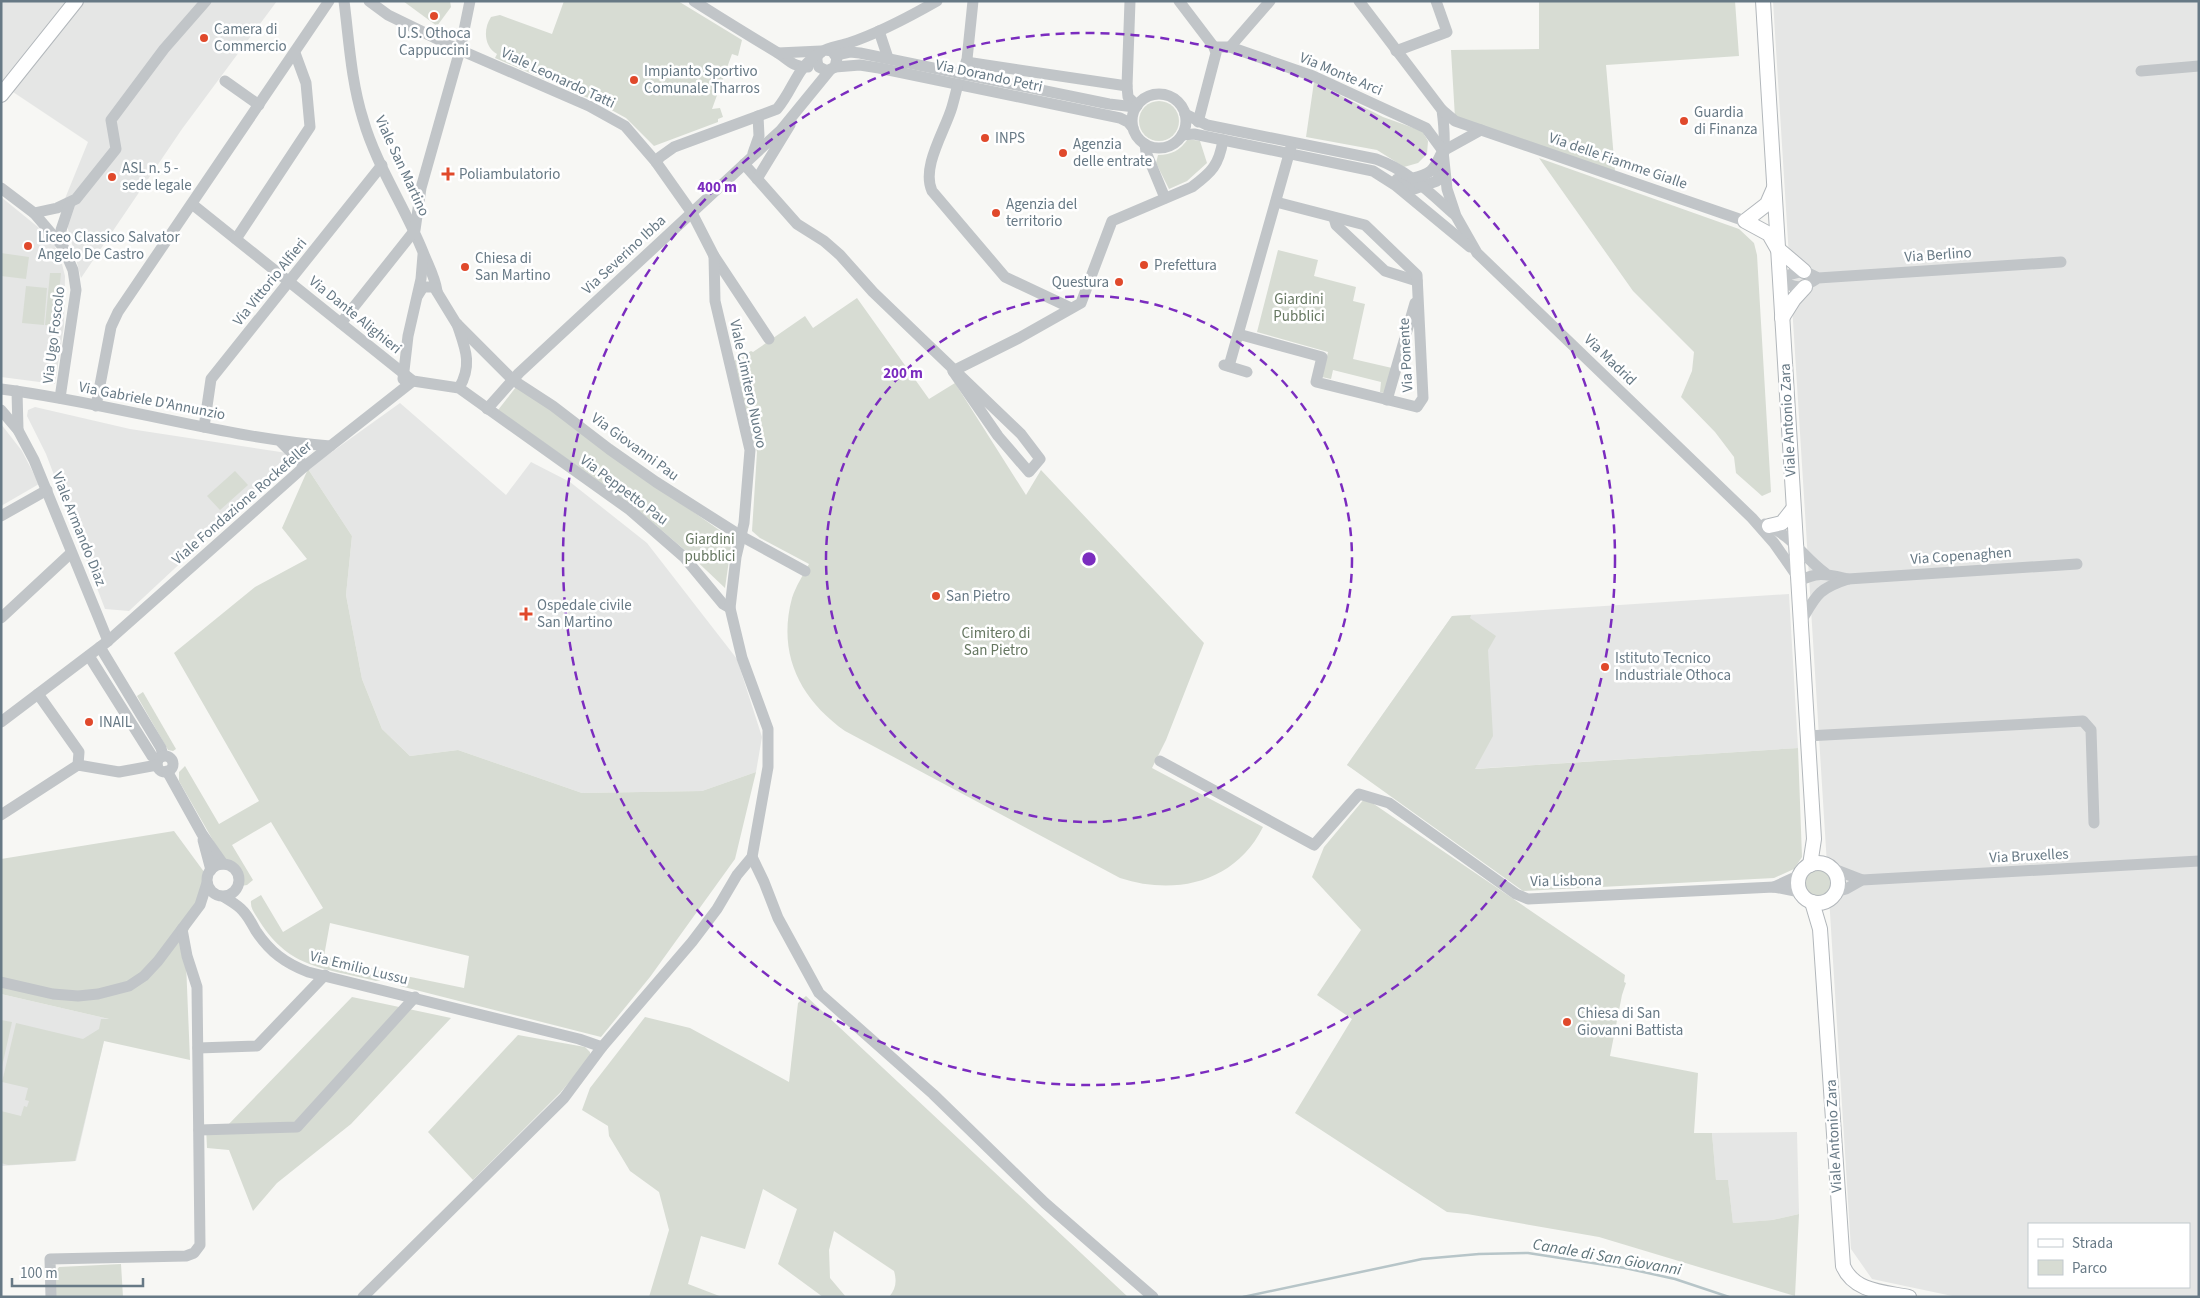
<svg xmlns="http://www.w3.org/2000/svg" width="2200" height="1298" viewBox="0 0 2200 1298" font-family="'Source Sans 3',sans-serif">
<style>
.built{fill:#e5e6e5;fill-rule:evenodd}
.green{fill:#d7dcd3}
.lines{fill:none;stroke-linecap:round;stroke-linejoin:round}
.stream{stroke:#b7c5c8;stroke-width:2.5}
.major-casing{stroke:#b2b7bb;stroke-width:16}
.minor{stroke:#c1c5c8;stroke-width:11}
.major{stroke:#fff;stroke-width:14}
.ring{fill:none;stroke:#7b2cbf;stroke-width:2.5;stroke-dasharray:9 6}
.poi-dot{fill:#e0492b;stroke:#fff;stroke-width:2}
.labels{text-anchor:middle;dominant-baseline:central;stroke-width:5;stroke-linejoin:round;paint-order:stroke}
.poi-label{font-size:15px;fill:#677985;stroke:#fff;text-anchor:start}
.street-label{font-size:15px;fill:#677985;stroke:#fff}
.park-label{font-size:15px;fill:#667761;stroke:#fff}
.water-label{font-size:16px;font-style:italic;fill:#5e747a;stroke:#fff}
.centre{fill:#7b2cbf;stroke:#fff;stroke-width:2.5}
.ring-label{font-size:15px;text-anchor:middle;font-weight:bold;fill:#7b2cbf;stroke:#fff;stroke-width:5;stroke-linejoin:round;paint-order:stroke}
</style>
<rect width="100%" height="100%" fill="#f7f7f4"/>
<g class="built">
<polygon points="1,1 277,1 182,129 81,278 62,206 88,142 4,86 1,87"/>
<path d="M1773,1H2199V1297H1957L1872,1279L1851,1249ZM2029,1224H2189V1287H2029Z"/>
<polygon points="1,197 49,236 60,256 65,276 64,326 55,384 1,377"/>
<polygon points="400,403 506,495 531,462 570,482 647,543 737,659 762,737 756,772 702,791 582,793 458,750 410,756 382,729 362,679 346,595 352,536 308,469"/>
<polygon points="35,407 130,429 287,453 292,464 251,502 246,502 129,611 105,609 46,454 27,416 28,410"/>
<polygon points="1,424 22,451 39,484 1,506"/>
<polygon points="1789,594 1798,748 1364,776 1347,765 1452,616"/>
<polygon points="1,994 109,1019 76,1161 1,1166"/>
<polygon points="1797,1132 1799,1214 1772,1220 1733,1223 1728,1181 1716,1181 1712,1133"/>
</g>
<g class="green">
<polygon points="403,1 450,1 451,7 437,26"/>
<path d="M564,1H678L742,40L738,56L732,54L712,109L720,108L723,117L718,119V122L654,146L626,118L595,101L495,58L497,54C484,47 483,29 491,17L500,15L552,34Z"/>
<polygon points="1539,1 1735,1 1739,56 1606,65 1615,171 1455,118 1451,50 1539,49"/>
<polygon points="1314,82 1383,117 1422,131 1428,141 1427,154 1418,163 1404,167 1377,150 1306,137"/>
<circle cx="1159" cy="121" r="20"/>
<path d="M1188,139L1200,141L1207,163L1187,181L1169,189L1156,163L1158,155C1172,155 1180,150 1188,139Z"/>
<polygon points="1539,158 1739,229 1754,243 1757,255 1771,492 1762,496 1736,473 1734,457 1715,432 1681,397 1692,371 1694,352 1633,291"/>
<polygon points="1278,250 1318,260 1314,276 1356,287 1353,301 1365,304 1353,359 1392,368 1387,394 1380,392 1381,382 1333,370 1331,379 1322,377 1328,352 1257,332"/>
<polygon points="1,253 29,257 26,279 1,276"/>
<polygon points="50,273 61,273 56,326 45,325"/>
<polygon points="26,286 47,288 44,325 22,323"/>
<path d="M857,298L929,399L955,383L1026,495L1041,470L1204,643L1166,740L1152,768L1263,827C1235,883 1175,896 1120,878L845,731C800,699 777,654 792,598C796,586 803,575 809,564L760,538L752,531L757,452L732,362L751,351L753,352L805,316L813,328Z"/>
<polygon points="516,387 551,409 608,452 732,539 725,588 687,552 632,505 498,410"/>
<path d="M308,469L352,536L346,595L362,679L382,729L410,756L458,750L582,793L702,791L756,772L735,859L650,977L601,1037L400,986L401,975L464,988L469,956L330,923L324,956L383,971L381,980L376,981C325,968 290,969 260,922C256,915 250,909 251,901L261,895L283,932L323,908L271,822L232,845L253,880L247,885L241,886L238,884L179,781V772L185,766L219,824L259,801L174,653L255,587L307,559L282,528Z"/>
<polygon points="235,471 248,485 220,510 207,496"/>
<polygon points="1471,615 1470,618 1496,636 1488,650 1493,736 1475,769 1798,748 1802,857 1794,869 1774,878 1523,891 1347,765 1452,616"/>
<polygon points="143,692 176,749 173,751 168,750 137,696"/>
<polygon points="1365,798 1625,975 1624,982 1626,983 1622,995 1610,1056 1698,1073 1694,1133 1712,1133 1716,1180 1728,1180 1733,1223 1772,1220 1799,1214 1795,1296 1599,1237 1467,1214 1447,1212 1295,1113 1352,1019 1317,995 1361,930 1312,877 1324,847"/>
<polygon points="174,831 210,880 185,938 190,1060 104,1041 75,1161 8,1165 1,1163 1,1111 21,1116 24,1106 27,1107 29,1101 25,1100 28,1088 2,1082 16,1023 83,1039 99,1029 101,1019 109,1019 1,994 1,859"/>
<circle cx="1818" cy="883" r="14"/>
<path d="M806,996L1128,1297H889C896,1289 897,1281 894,1271L834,1231L829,1250L830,1278L846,1297H823L778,1264L797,1209L763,1189L745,1249L701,1236L688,1284L722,1297H649L669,1230L659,1192L630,1171L609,1136L608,1126L582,1110L590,1088L645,1017L690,1028L789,1082L798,1003Z"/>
<polygon points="352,997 451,1018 351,1124 277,1183 253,1211 229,1150 207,1148 206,1127 226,1127"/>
<polygon points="1,1020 12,1022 1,1071"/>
<polygon points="518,1035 585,1047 590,1052 590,1058 560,1093 473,1180 428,1132"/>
<path d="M121,1264L123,1297H56C56,1287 53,1274 59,1267Z"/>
</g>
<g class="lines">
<polyline class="stream" points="1243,1297 1422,1259 1479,1254 1528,1253 1625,1268 1675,1279 1729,1297"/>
<g class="major-casing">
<g id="major">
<polyline points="1763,1 1814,839 1810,865"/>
<polyline points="1,95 76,1"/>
<polyline points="1774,188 1767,204 1745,221 1769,234 1777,248 1804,271"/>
<polyline points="1782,318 1794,299 1805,287"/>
<polyline points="1769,526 1782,523 1793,509"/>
<circle cx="1818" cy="883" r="20"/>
<path d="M1812,902L1820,929L1843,1266C1854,1292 1884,1292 1909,1297"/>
</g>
</g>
<g class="minor">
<path d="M344,1C349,40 351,81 363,119C376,165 405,207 423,252C428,265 435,277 437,291"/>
<polyline points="369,1 388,15 460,50 589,106 625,126 656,162 692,213 714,256 769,339"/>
<path d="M694,1C722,19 750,36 778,53C789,60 793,67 808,67"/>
<polyline points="1130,1 1127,86 1128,97 1137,106"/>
<polyline points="1179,1 1214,47 1216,53 1198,122"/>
<path d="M1359,1L1442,110C1445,132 1446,161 1437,181L1414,189L1397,179"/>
<polyline points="879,31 888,58"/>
<polyline points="1214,47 1230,47 1313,76 1426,128 1443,151 1447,189 1456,216 1477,253 1752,518 1774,543 1797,576"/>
<polyline points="1230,47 1270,1"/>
<path d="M826,50L832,51L837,58L835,67L827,71L819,67C817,63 815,57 820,53C826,47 841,46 849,43C879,33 909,17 937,1"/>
<polyline points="1396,51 1447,32 1436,1"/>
<polyline points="778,53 821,51"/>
<polyline points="836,55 850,52 860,53 1109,104 1135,107"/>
<polyline points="966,62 1127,86"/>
<polyline points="835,67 860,65 879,68 1120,118 1128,122 1133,128"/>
<polyline points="966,69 973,1"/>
<polyline points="2141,71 2199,66"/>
<polyline points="225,81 259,105"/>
<path d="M958,84C956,92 954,100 952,107C945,131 921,167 932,191L1005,277L1071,308"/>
<circle cx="1159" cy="121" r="27"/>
<polyline points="1442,110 1455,121 1745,221"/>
<path d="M1185,114L1207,125L1376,159C1409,171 1429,192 1455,215"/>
<polyline points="1182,135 1194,134 1373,171 1395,185 1470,247"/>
<polyline points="1145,144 1146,152 1165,198"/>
<polyline points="1443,151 1481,130"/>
<polyline points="753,153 759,136 758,116"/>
<path d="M656,162L660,157L674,147L777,109C794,89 796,67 820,53"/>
<polyline points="744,164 797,224 824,241 840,255 873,292 1021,434 1040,459 1029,472 998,436 953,371"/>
<path d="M1413,178C1431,174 1433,171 1441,154"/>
<polyline points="757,179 790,125"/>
<polyline points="1,188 34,213 63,247 73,270 76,290 60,398"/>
<polyline points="192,204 413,381 459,388 630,510 684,557 723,604 730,608"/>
<polyline points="34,213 57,208 76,199 116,149 111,120 164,49 206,1"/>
<polyline points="1334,218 1336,225 1385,271 1417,281"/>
<polyline points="236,239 310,127 306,83 295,53"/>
<polyline points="63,247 61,230 70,203"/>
<path d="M1818,278C1802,289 1797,289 1780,281L1788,275L1804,271L1818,278L2061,262"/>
<polyline points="418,295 423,287 434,287 456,323 513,380 553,406 609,449 656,482 741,536 805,571"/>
<polyline points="341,323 415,230 421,188 460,50 470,1"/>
<path d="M457,324C465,348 473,364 459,388"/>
<polyline points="1238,334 1322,357 1316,382 1417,407 1423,398 1417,275 1365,225 1276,202"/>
<polyline points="1224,365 1247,372"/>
<polyline points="1229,366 1291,147"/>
<path d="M953,371L1019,338L1081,303L1112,221L1192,187C1212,172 1219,165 1223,140"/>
<polyline points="403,379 408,336 421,279 423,255"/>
<path d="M1,389C112,403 219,437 330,446"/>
<polyline points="17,391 18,430"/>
<polyline points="1387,400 1415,303"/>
<polyline points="96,406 111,327 118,312 329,1"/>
<polyline points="487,409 519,373 781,130 830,70"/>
<polyline points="1,410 18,430 34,460 108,641"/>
<polyline points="204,427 211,379 382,165"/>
<polyline points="281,442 305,466"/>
<polyline points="1,516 47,490"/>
<path d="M1765,524C1794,537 1801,555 1825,573"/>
<path d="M1797,582C1818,571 1826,574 1848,579"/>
<polyline points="1,618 71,553"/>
<path d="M1800,623C1816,596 1817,589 1848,579L2077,564"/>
<polyline points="100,647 161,748 163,756"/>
<polyline points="89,656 152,756 158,760"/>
<polyline points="38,694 79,752 78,765"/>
<polyline points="1,722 108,641 305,466 413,381"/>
<polyline points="1807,736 2083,721 2091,730 2094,823"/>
<circle cx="165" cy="764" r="8"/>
<polyline points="1160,761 1314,845 1359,794 1389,803 1516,894 1528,899 1774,887 1800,892"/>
<polyline points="167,771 202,834 223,864"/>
<polyline points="1,815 78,765 119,772 157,765"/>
<polyline points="203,840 211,870"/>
<polyline points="752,857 764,882 778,918 819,993 933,1094 1045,1203 1153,1297"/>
<circle cx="223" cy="880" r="16"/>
<polyline points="1831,868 1862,880"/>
<polyline points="1774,887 1800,875"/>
<polyline points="1835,892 1846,889 1862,880 2199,861"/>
<path d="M224,897C230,901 238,905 243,911C248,916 252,924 256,931C270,952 285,963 308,972L579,1039L602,1047"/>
<polyline points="1,982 53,994 78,996 98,994 129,986 144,976 158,961 200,905 207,883"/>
<polyline points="198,1048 257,1046 325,975"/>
<polyline points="199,1130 297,1127 415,997"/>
<polyline points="51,1297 50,1259 186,1256 194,1253 200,1245 197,987 187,956 182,929"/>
<polyline points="363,1297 564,1098 602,1047 692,942 717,909 737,875 752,857 768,767 768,729 742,658 730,608 736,557 744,523 750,450 715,301 714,256"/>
</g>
<use href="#major" class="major"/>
</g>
<g class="ring">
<circle cx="1089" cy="559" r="263"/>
<circle cx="1089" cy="559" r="526"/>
</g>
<g class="poi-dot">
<circle cx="434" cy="16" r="5"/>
<circle cx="204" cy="38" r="5"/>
<circle cx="634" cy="80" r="5"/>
<circle cx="1684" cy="121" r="5"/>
<circle cx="985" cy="138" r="5"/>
<circle cx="1063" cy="153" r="5"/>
<path d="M445.5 166.5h5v5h5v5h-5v5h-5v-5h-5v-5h5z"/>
<circle cx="112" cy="177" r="5"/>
<circle cx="996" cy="213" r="5"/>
<circle cx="28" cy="246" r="5"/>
<circle cx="1144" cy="265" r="5"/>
<circle cx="465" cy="267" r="5"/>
<circle cx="1119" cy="282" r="5"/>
<circle cx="936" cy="596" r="5"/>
<path d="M523.5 606.5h5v5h5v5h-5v5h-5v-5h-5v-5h5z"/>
<circle cx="1605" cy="667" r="5"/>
<circle cx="89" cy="722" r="5"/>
<circle cx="1567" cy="1022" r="5"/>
</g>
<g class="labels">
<g class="poi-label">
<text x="214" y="29">Camera di<tspan x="214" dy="17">Commercio</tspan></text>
<text x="434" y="33" text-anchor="middle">U.S. Othoca<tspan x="434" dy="17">Cappuccini</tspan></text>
<text x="644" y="71">Impianto Sportivo<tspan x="644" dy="17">Comunale Tharros</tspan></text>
<text x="1694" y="112">Guardia<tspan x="1694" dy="17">di Finanza</tspan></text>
<text x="995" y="138">INPS</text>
<text x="1073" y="144">Agenzia<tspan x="1073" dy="17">delle entrate</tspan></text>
<text x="122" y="168">ASL n. 5 -<tspan x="122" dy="17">sede legale</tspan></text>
<text x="459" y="174">Poliambulatorio</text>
<text x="1006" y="204">Agenzia del<tspan x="1006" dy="17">territorio</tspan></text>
<text x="38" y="237">Liceo Classico Salvator<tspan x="38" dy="17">Angelo De Castro</tspan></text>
<text x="475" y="258">Chiesa di<tspan x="475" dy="17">San Martino</tspan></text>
<text x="1154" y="265">Prefettura</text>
<text x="1109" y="282" text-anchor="end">Questura</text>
<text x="946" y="596">San Pietro</text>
<text x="537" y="605">Ospedale civile<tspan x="537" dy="17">San Martino</tspan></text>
<text x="1615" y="658">Istituto Tecnico<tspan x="1615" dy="17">Industriale Othoca</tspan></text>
<text x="99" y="722">INAIL</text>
<text x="1577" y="1013">Chiesa di San<tspan x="1577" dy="17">Giovanni Battista</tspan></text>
</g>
<g class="street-label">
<text transform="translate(1341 74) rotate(23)">Via Monte Arci</text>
<text transform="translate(989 76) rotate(12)">Via Dorando Petri</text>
<text transform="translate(558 78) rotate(25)">Viale Leonardo Tatti</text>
<text transform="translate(1618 161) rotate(19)">Via delle Fiamme Gialle</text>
<text transform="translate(402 166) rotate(65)">Viale San Martino</text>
<text transform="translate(624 255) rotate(-43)">Via Severino Ibba</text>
<text transform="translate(1938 255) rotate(-4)">Via Berlino</text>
<text transform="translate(270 282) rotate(-51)">Via Vittorio Alfieri</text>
<text transform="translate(355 315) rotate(39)">Via Dante Alighieri</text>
<text transform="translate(54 335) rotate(-83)">Via Ugo Foscolo</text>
<text transform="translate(1406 355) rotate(-93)">Via Ponente</text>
<text transform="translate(1610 360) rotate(44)">Via Madrid</text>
<text transform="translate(748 384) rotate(78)">Viale Cimitero Nuovo</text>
<text transform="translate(152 401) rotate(11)">Via Gabriele D'Annunzio</text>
<text transform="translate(1788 420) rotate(-93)">Viale Antonio Zara</text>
<text transform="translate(635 447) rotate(36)">Via Giovanni Pau</text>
<text transform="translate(624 490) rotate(37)">Via Peppetto Pau</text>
<text transform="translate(242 503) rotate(-41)">Viale Fondazione Rockefeller</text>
<text transform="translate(79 529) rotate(68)">Viale Armando Diaz</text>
<text transform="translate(1961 556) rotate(-4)">Via Copenaghen</text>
<text transform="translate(2029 856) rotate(-3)">Via Bruxelles</text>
<text transform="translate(1566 881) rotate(-1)">Via Lisbona</text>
<text transform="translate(359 968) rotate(14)">Via Emilio Lussu</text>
<text transform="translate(1834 1136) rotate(-93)">Viale Antonio Zara</text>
</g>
<g class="park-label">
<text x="1299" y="299">Giardini<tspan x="1299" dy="17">Pubblici</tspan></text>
<text x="710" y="539">Giardini<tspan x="710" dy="17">pubblici</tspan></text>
<text x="996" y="633">Cimitero di<tspan x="996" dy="17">San Pietro</tspan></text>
</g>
<g class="water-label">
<text transform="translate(1607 1257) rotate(10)">Canale di San Giovanni</text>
</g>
</g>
<circle cx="1089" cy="559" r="8" class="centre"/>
<g class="ring-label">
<text x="717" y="192">400 m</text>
<text x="903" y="378">200 m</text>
</g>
<rect width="2200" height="1298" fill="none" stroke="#677985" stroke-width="5"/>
<rect x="2028" y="1223" width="162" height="65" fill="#ffffff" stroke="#c2c9ce"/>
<rect x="2038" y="1239" width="25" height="8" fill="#ffffff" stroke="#c2c9ce"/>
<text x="2072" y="1248" font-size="15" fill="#677985">Strada</text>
<rect x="2038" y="1260" width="25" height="15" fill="#d7dcd3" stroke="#c2c9ce"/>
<text x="2072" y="1273" font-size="15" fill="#677985">Parco</text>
<path d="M12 1278v8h131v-8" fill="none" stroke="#677985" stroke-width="2.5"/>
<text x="20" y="1278" font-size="15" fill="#677985" stroke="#ffffff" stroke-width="4" paint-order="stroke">100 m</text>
</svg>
